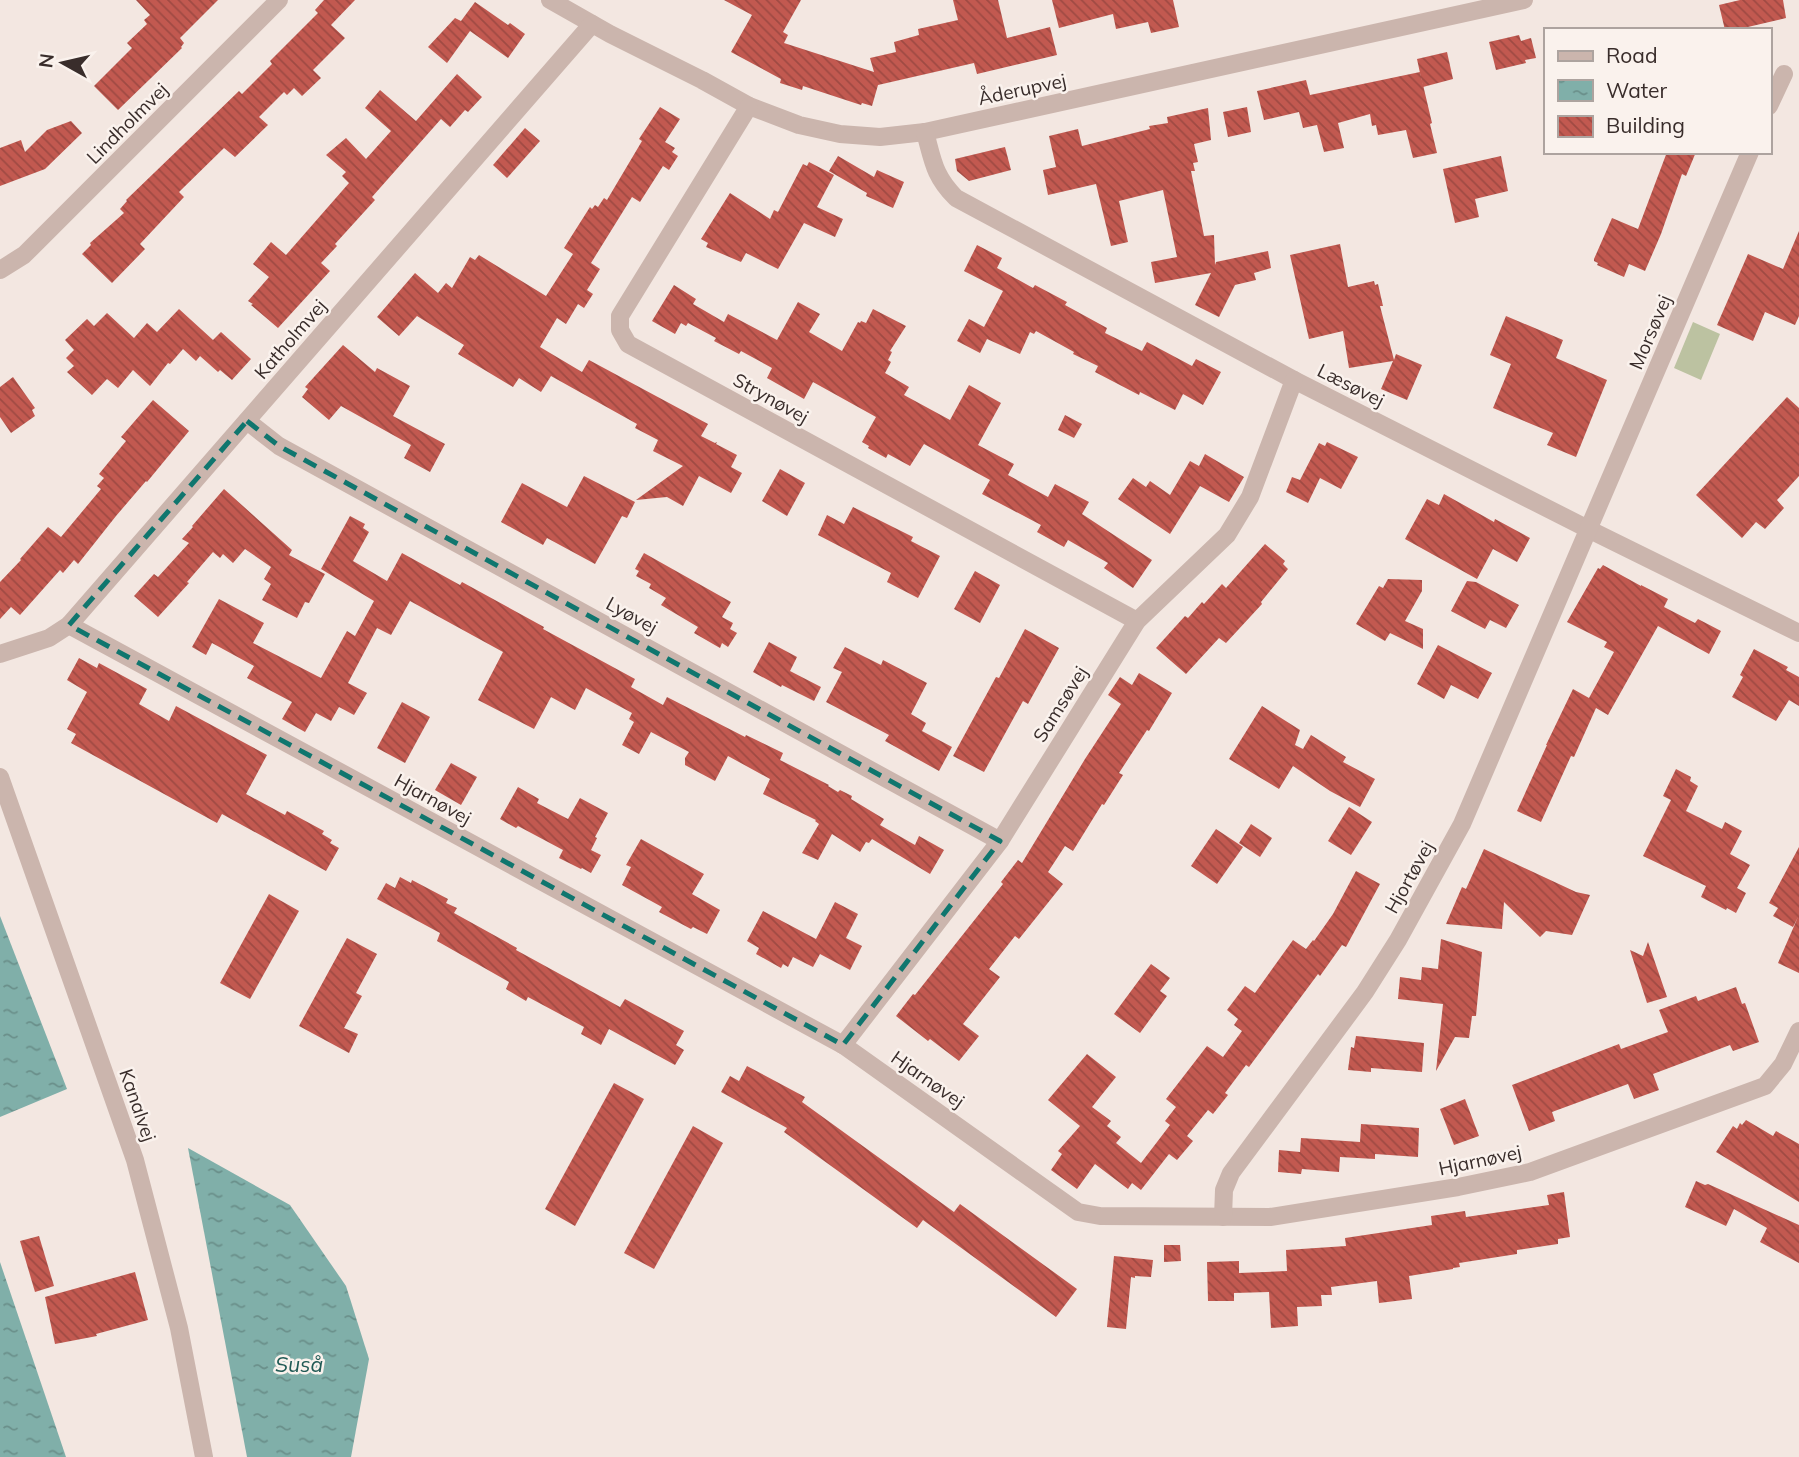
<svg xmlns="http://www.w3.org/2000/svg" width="1799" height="1457" viewBox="0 0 1799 1457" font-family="Mulish,sans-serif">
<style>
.park{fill:#bcc2a1}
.water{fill:url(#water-ripples)}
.building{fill:url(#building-back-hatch)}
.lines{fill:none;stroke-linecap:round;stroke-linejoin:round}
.minor{stroke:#cbb5ad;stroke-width:18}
.marked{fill:none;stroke:#0f766e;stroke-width:5;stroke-dasharray:14 9;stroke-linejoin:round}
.labels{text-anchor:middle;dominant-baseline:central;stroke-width:5;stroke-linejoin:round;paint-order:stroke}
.street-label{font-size:19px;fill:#392d2b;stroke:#faf2ed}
.water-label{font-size:21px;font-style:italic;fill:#215a55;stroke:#faf2ed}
</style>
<defs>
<pattern id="water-ripples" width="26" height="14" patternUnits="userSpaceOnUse" patternTransform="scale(1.75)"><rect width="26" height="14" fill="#80afa9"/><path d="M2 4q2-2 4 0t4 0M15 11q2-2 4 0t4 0" fill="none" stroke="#6a8f8a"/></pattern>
<pattern id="building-back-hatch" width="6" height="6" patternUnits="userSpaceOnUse" patternTransform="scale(1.75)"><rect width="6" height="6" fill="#c25950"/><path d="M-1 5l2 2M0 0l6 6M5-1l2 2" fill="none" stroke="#9f4a43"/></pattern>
</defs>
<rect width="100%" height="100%" fill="#f3e7e1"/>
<polygon class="park" points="1693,322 1720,334 1701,380 1674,368"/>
<g class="water">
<polygon points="0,916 67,1089 0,1117"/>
<polygon points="188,1148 290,1205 346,1286 369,1359 351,1457 247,1457"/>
<polygon points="0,1262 66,1457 0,1457"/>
</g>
<g class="building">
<polygon points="136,0 218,0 180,38 184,43 181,47 182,48 118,110 94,86 132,48 127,43 147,24 144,20 150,15"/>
<polygon points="324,0 355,0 331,25 345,38 313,70 321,78 302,96 294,88 287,95 284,92 259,117 268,125 235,157 224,148 179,192 184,197 140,244 145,249 112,283 82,254 91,245 90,243 124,213 120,209 127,201 126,200 239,91 242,94 272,64 270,61 318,13 315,10"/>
<polygon points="724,0 801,0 783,32 788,35 784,43 874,72 870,58 896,52 894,42 919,35 918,29 958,20 953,0 998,0 1007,38 1050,27 1057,55 977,74 974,63 878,85 872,106 862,103 861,105 803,86 802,90 780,83 781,79 731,52 752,15"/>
<polygon points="1052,0 1173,0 1179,27 1151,33 1148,22 1116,29 1113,14 1059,28"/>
<polygon points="1740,0 1783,0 1786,18 1735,30 1725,30 1719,5"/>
<polygon points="475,2 508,25 510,23 525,34 508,58 470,31 447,63 428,47 455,18 461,21"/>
<polygon points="1519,35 1521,41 1531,38 1536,58 1525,60 1526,63 1496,70 1489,42"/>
<polygon points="1447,52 1453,79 1423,87 1417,59"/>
<polygon points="1420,72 1432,123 1430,124 1437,153 1413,158 1406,130 1378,135 1376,125 1372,126 1370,114 1338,123 1344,148 1324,152 1317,125 1303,128 1299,112 1264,120 1257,91 1306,80 1310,95"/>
<polygon points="457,74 482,97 468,112 465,110 450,127 441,119 372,197 375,200 335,244 337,246 321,263 330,271 278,328 251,305 253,304 248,301 269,277 253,264 271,242 286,255 349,183 342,176 346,172 326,155 346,138 366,159 391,131 365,108 380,90 416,121"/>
<polygon points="660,107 680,119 665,142 675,148 672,152 678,156 669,170 663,166 640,202 632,197 591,263 600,269 587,290 593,294 584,308 578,304 566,324 557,318 540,347 582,372 589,360 708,424 701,436 715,443 717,442 716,444 737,455 731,467 742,473 731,493 699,476 683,506 667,497 636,500 683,466 653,451 658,440 635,428 637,424 551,376 541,392 519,378 513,387 458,354 464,345 417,316 399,336 377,317 415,273 438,293 446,283 452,288 470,257 475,260 479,255 546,296 573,254 564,248 590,207 592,209 595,205 598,207 604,198 607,200 642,141 639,139"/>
<polygon points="1247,107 1251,132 1228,137 1223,112"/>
<polygon points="1208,108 1211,140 1194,144 1198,162 1193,163 1195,171 1191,171 1204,236 1214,235 1215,265 1216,262 1268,251 1271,268 1254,273 1256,280 1235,285 1219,317 1195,305 1211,273 1155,283 1151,262 1177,257 1163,190 1119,201 1128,242 1111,246 1096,184 1048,195 1043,170 1056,167 1049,136 1078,129 1082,146 1150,129 1149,126 1168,123 1167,117"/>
<polygon points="71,121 82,133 45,169 0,186 0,148 21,140 25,152 47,130"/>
<polygon points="525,128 540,141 507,178 493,165"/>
<polygon points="1005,147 1011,170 969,181 957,171 955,159"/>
<polygon points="1667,152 1696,152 1686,176 1682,174 1661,234 1645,271 1629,264 1624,277 1597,265 1598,263 1594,261 1594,259 1612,218 1638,229"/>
<polygon points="838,156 874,177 877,170 904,182 893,208 866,196 867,193 829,171"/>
<polygon points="1501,156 1508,191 1475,199 1479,217 1455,223 1443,169"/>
<polygon points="809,162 834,175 817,207 843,219 835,237 804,223 778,269 746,253 741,262 706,247 708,243 701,239 730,193 770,219 774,210 778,212 803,164 807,166"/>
<polygon points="1799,231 1799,316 1795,325 1765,312 1753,341 1717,325 1748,254 1783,269"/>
<polygon points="1340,244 1348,287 1374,281 1375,285 1378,284 1383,306 1380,306 1394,360 1396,354 1422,365 1407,400 1381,389 1393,361 1349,368 1343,331 1309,339 1290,255"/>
<polygon points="977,245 1002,258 997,268 1033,288 1035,285 1067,302 1065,305 1107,328 1105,333 1142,351 1147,342 1192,366 1196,359 1221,372 1203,405 1183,394 1175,410 1140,392 1139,395 1095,372 1098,366 1073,354 1074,352 1036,331 1034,334 1030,332 1020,354 987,339 980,353 957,341 969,319 984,327 1003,291 964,271"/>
<polygon points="674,285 696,299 693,304 724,322 728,314 777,340 798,302 820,314 809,332 842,351 858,322 860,323 861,321 866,323 873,309 906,326 890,351 892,352 888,360 891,362 885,373 909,387 904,395 950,420 969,385 1001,403 978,445 1014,464 1008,475 1048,497 1055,484 1089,502 1082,514 1152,560 1133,588 1104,568 1108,563 1068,540 1064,547 1037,532 1041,525 982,494 990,480 924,444 910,466 888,454 886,458 868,448 869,446 862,442 876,417 813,382 804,399 767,378 772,368 741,351 739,354 714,341 716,338 688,323 686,326 681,323 675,334 652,321"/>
<polygon points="179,309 213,340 221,332 251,359 232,380 220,370 218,372 200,356 196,361 183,349 170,364 168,363 150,386 133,370 118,388 107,379 92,395 67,372 74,366 66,358 74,350 65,340 87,319 94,326 107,313 134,338 147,323 157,332"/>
<polygon points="1506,316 1563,340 1556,358 1607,380 1576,457 1547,445 1553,433 1493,408 1511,364 1490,355"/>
<polygon points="343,345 375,372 377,368 410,386 393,416 445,444 430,472 404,458 411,445 341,406 329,420 302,397 308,389 305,387"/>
<polygon points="13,377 35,408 32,410 35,416 11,433 0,417 0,387"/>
<polygon points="1787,397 1799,408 1799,476 1777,500 1784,508 1765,529 1756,522 1742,538 1696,495"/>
<polygon points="153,400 189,431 147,482 146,481 116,516 78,564 74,560 63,573 60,570 20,615 11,607 0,619 0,582 21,560 20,559 48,527 61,537 101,489 97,486 104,478 99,474 126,441 121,437"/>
<polygon points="1065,415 1082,424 1074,438 1058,430"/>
<polygon points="1327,442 1358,457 1341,489 1320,478 1308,503 1286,492 1292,477 1300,480 1319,443 1325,446"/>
<polygon points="1205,454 1244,477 1229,502 1200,486 1170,534 1118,499 1133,478 1146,487 1150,481 1170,495 1190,461 1199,466"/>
<polygon points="780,469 805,483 787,516 762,501"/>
<polygon points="584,476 635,502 627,518 622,516 595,564 547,538 543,545 501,522 522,483 567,507"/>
<polygon points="224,489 292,550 289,555 325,574 309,603 305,602 297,618 262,600 271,584 264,579 271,567 245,549 233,563 223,554 220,558 213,552 187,582 189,583 158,617 134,596 154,574 158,577 189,543 182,539 193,527 192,526"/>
<polygon points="1444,494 1494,522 1495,519 1530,538 1517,562 1493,549 1477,579 1405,539 1427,499 1439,505"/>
<polygon points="853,507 913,537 911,541 940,556 918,598 887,582 891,573 818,535 827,515 844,524"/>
<polygon points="350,516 365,524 363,528 369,532 353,561 387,581 402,553 460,585 462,582 544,627 543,629 635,679 631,687 663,705 667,697 745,737 746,735 783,753 780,760 829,785 828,786 838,792 840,790 852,796 851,799 884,819 880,825 915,845 919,836 944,850 930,874 872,839 869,843 866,842 860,852 832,834 818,860 802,853 819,824 815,821 816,820 763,794 770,779 728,756 715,781 685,765 685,758 689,752 651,732 639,754 622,745 634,722 629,719 632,713 586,688 575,710 551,697 534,729 478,700 503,652 410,601 391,635 377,628 348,683 367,693 354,715 339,707 331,721 316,713 305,732 282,719 292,702 247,678 254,666 212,643 206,655 192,647 219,599 264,623 253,643 321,678 347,631 355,636 374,601 321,569"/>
<polygon points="1265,544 1285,561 1283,564 1288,569 1261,602 1262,604 1226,643 1219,638 1186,674 1156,648 1185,616 1188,618 1202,602 1204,604 1222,584 1226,588"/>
<polygon points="644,553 731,602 722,617 733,623 730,629 737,633 728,647 722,643 720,648 694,633 698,627 661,605 666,598 649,588 651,584 636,576 639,571 635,569"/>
<polygon points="1603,565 1641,586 1641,585 1668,599 1664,607 1695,623 1698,619 1721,631 1709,654 1658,626 1608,715 1596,708 1574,757 1571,756 1541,822 1517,811 1547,745 1546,745 1573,689 1589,698 1614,652 1604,647 1607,642 1567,622 1598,568 1600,569"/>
<polygon points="975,571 1000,585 980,623 954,609"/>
<polygon points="1388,579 1422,580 1422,591 1405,621 1423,629 1423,649 1390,633 1385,641 1356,624 1379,586 1383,588"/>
<polygon points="1467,581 1476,582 1519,605 1506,628 1490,620 1485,629 1451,611"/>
<polygon points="1025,629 1059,648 1028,704 1023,701 984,772 953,756 996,677 999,678"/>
<polygon points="769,642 797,657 790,671 821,687 814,701 782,685 781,687 753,672"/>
<polygon points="1438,645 1492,673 1478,699 1451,685 1444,699 1417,684"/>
<polygon points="845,647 881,665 883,660 927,683 911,714 926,723 922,731 952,747 939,771 885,741 889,735 826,702 842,672 833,668"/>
<polygon points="1754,649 1788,667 1786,670 1799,677 1799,706 1789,700 1776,721 1732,697 1743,677 1740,675"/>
<polygon points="79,658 97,668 99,663 147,689 139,704 169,721 176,706 267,755 246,794 285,815 287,811 324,831 322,834 332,840 330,843 339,848 326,871 222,814 217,823 71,743 76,734 67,729 87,692 67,680"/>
<polygon points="1139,673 1172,693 1149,731 1147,730 1119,773 1123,775 1104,805 1102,804 1073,851 1065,846 1048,872 1063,884 1019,939 1015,936 989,969 1000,977 963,1024 979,1036 959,1061 930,1039 928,1041 896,1016 913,994 915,995 1003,884 1001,882 1018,860 1022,863 1085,759 1121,704 1108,695 1120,677 1132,685"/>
<polygon points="402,702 430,717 405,763 377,748"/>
<polygon points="1262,706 1300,730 1295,745 1303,749 1311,735 1346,757 1343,762 1375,779 1360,807 1330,791 1293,766 1279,789 1229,759"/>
<polygon points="451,763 477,777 461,805 435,790"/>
<polygon points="1676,769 1691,777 1690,781 1698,786 1686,811 1722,829 1725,822 1742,831 1730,854 1750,865 1737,888 1746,893 1736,913 1727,908 1726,910 1701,897 1706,886 1643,856 1671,800 1663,796"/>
<polygon points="518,787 539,799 537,803 568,819 580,798 608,813 595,837 597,838 591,850 601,855 591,873 582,868 581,869 559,858 563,850 518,826 516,828 500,819"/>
<polygon points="1349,807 1372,822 1351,855 1328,841"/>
<polygon points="1251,824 1272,838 1260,857 1239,843"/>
<polygon points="1216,829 1243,847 1217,884 1191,866"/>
<polygon points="641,839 704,874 692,894 720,910 707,934 693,927 691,929 659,912 662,907 622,885 631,867 626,865"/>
<polygon points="1799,847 1799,973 1778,963 1798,917 1793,927 1773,916 1778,908 1769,903"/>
<polygon points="1484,849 1576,892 1590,895 1572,935 1546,931 1540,937 1504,902 1502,929 1446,924 1462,887 1466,889"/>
<polygon points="1356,871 1380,884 1346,947 1342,945 1320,976 1318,974 1249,1067 1246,1065 1225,1093 1228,1095 1213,1114 1208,1110 1187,1136 1193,1141 1177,1160 1169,1154 1141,1190 1132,1183 1128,1189 1095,1164 1077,1189 1051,1170 1062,1154 1058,1151 1080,1126 1048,1100 1087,1054 1116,1077 1092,1107 1111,1121 1107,1126 1121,1137 1116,1143 1141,1163 1170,1125 1165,1121 1176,1107 1166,1099 1207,1046 1223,1057 1242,1031 1234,1025 1238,1019 1227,1010 1245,986 1255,993 1293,940 1306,949 1313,940 1314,941 1333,914"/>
<polygon points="400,877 411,883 412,880 448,899 446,903 457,908 454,913 517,948 516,950 620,1007 625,999 684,1031 676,1045 684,1050 675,1065 609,1029 601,1045 581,1034 584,1027 528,997 526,1001 506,989 509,982 437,941 440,933 377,899 386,883 395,888"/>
<polygon points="269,894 299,911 250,999 220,983"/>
<polygon points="835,902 858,914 846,938 862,946 850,970 820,954 813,967 793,957 788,967 783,964 781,968 756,954 759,948 747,941 763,911 816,939"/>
<polygon points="347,938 377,954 356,993 362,996 344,1028 358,1034 349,1053 299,1026"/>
<polygon points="1441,939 1482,952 1476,1016 1472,1016 1469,1038 1455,1037 1436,1071 1443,1004 1398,999 1400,977 1421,980 1422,967 1438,969"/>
<polygon points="1648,942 1667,997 1647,1003 1630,950 1643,956"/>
<polygon points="1151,964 1170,978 1160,991 1167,996 1140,1033 1114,1014"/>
<polygon points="1736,987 1742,1004 1745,1003 1759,1042 1733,1051 1730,1045 1653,1074 1659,1090 1634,1099 1628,1084 1552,1112 1555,1121 1529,1131 1512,1085 1619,1044 1621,1049 1668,1032 1659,1010 1696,996 1698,1001"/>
<polygon points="1356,1036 1424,1043 1422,1072 1371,1068 1371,1072 1348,1070 1351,1047 1354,1048"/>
<polygon points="747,1066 805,1097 802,1102 954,1212 960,1204 1077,1289 1056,1317 923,1220 917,1228 784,1132 787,1128 721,1092 730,1076 739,1081"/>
<polygon points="614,1083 644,1099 575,1226 545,1209"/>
<polygon points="1465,1099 1479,1136 1454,1145 1440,1109"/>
<polygon points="1746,1120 1773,1136 1776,1131 1799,1144 1799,1202 1716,1152 1733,1126 1737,1129 1740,1123 1742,1125"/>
<polygon points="1361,1124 1419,1128 1418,1157 1375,1154 1375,1159 1340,1157 1339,1172 1302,1169 1301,1174 1278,1172 1279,1150 1300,1152 1301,1138 1360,1142"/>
<polygon points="693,1126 723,1143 654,1269 624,1253"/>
<polygon points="1696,1181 1705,1185 1708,1184 1799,1225 1799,1263 1760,1242 1767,1228 1734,1209 1726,1226 1685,1207"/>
<polygon points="1564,1192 1570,1237 1558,1239 1558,1244 1517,1250 1517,1254 1459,1263 1460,1267 1453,1268 1453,1269 1409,1276 1412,1299 1379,1303 1377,1281 1331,1287 1332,1295 1321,1295 1322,1306 1297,1307 1298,1326 1271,1328 1269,1292 1234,1293 1234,1301 1208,1301 1207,1262 1239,1261 1239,1273 1287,1271 1286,1250 1346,1246 1345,1238 1432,1225 1431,1216 1465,1211 1466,1217 1549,1205 1547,1195"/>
<polygon points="39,1236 54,1286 35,1292 20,1241"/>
<polygon points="1164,1245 1180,1245 1181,1261 1164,1262"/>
<polygon points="1114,1256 1153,1260 1151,1277 1135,1276 1135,1278 1131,1277 1126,1329 1107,1327"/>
<polygon points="135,1272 148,1320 96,1334 97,1336 55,1344 45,1297"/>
</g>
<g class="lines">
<g class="minor">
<polyline points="550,0 610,34 702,80 749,106 799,125 840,134 880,137 925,132 1524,0"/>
<polyline points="749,106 620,316 620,330 628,344 1137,621"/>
<polyline points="1769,106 1784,74"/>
<path d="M925,132C933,161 934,176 956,198L1294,380L1588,529L1799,633"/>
<polyline points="0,270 24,255 279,0"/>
<polyline points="247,421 279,446 1000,841"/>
<polyline points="69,625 843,1045 1078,1212 1100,1216 1270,1217 1458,1187 1530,1172 1765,1086 1783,1064 1799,1031"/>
<polyline points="0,654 49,638 69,625 592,24"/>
<polyline points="0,777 135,1160 179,1328 204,1457"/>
<polyline points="843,1045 1000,841 1137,621 1227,535 1250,497 1294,380"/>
<polyline points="1223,1217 1224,1190 1231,1173 1365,992 1398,940 1462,824 1750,152"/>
</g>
</g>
<path class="marked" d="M247,421L279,446L1000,841L843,1045L69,625Z"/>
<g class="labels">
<g class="street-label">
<text transform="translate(1022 89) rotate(-12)">Åderupvej</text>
<text transform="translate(127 123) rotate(-45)">Lindholmvej</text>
<text transform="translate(1650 332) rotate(-67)">Morsøvej</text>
<text transform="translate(290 339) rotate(-49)">Katholmvej</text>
<text transform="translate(1351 385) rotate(27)">Læsøvej</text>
<text transform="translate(771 398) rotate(29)">Strynøvej</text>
<text transform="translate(632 615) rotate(29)">Lyøvej</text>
<text transform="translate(1060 704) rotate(-58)">Samsøvej</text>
<text transform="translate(433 799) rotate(29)">Hjarnøvej</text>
<text transform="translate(1409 877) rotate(-61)">Hjortøvej</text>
<text transform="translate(928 1079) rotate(35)">Hjarnøvej</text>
<text transform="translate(138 1105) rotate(71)">Kanalvej</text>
<text transform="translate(1480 1160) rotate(-12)">Hjarnøvej</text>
</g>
<g class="water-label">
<text x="299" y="1364">Suså</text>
</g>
</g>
<rect x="1544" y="28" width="228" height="126" fill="#faf2ed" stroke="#ada39f" stroke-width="2"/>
<rect x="1558" y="51" width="35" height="10" fill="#cbb5ad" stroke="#ada39f" stroke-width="2"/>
<text x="1606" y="63" font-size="21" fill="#392d2b">Road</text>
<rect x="1558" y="80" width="35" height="21" fill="url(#water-ripples)" stroke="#ada39f" stroke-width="2"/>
<text x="1606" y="98" font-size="21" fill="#392d2b">Water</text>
<rect x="1558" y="116" width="35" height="21" fill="url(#building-back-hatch)" stroke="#ada39f" stroke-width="2"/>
<text x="1606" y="133" font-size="21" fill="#392d2b">Building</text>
<g transform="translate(63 63) rotate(278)" stroke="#faf2ed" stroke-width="5" paint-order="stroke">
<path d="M0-5L12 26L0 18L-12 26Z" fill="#392d2b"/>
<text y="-10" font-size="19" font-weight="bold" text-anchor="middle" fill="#392d2b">N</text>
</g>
</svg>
